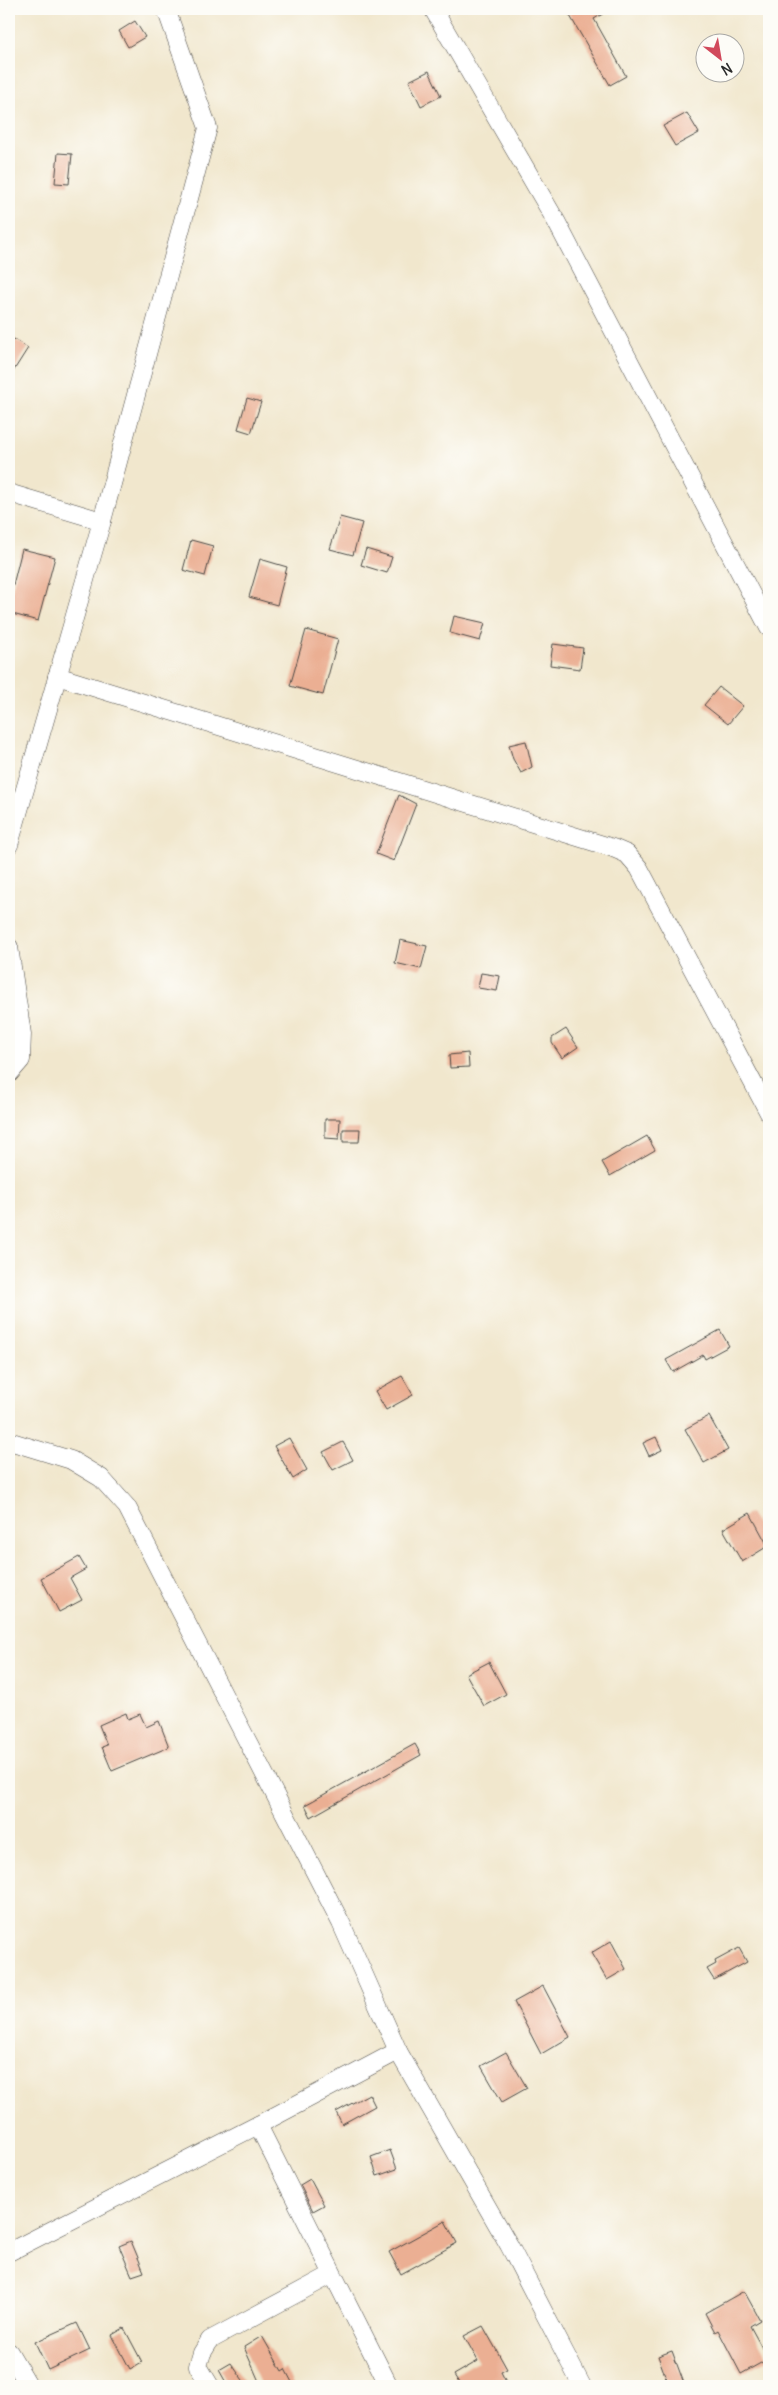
<svg xmlns="http://www.w3.org/2000/svg" width="778" height="2395" viewBox="0 0 778 2395" font-family="Delius,sans-serif">
<style>
.building{fill:#ebaf93}
.lines{fill:none;stroke-linecap:round;stroke-linejoin:round}
.street-casing{stroke:#494743;stroke-width:19}
.street{stroke:#fff;stroke-width:18}
</style>
<rect width="100%" height="100%" fill="#fdfcf7"/>
<filter id="ink" filterUnits="userSpaceOnUse"><feTurbulence type="fractalNoise" baseFrequency=".02" numOctaves="2"/><feDisplacementMap in="SourceGraphic" scale="10" xChannelSelector="R" yChannelSelector="G"/><feConvolveMatrix kernelMatrix="1 2 1 2 8 2 1 2 1" color-interpolation-filters="sRGB"/></filter>
<filter id="wash" filterUnits="userSpaceOnUse"><feTurbulence type="fractalNoise" baseFrequency=".0096" numOctaves="4" result="noise"/><feDisplacementMap in="SourceGraphic" scale="20" xChannelSelector="R" yChannelSelector="G"/><feGaussianBlur stdDeviation="1.12" result="paint"/><feColorMatrix in="noise" values="0 0 0 0 0 0 0 0 0 0 0 0 0 0 0 0 0 1.4 0 .05"/><feComposite in="paint" operator="in"/></filter>
<g filter="url(#wash)">
<rect width="100%" height="100%" fill="#f1e7cd"/>
<g id="blocks">
<g class="building">
<polygon points="566,9 611,9 594,19 626,76 610,85"/>
<polygon points="135,21 145,37 128,47 119,31"/>
<polygon points="429,71 441,96 421,106 409,81"/>
<polygon points="687,113 699,133 675,146 663,126"/>
<polygon points="58,153 72,154 69,184 55,183"/>
<polygon points="9,336 28,348 9,378"/>
<polygon points="247,398 261,402 251,433 238,429"/>
<polygon points="340,517 362,523 353,555 330,549"/>
<polygon points="191,540 213,546 205,576 183,570"/>
<polygon points="22,549 55,557 38,621 9,613 9,601"/>
<polygon points="366,549 392,557 387,573 361,565"/>
<polygon points="260,559 287,567 277,605 249,597"/>
<polygon points="454,616 485,623 480,641 450,633"/>
<polygon points="306,630 338,639 323,695 290,686"/>
<polygon points="553,644 583,648 580,669 550,665"/>
<polygon points="719,687 743,706 728,724 704,705"/>
<polygon points="526,741 532,767 521,773 513,759 509,745"/>
<polygon points="399,795 416,804 394,861 376,854"/>
<polygon points="400,940 427,946 421,969 395,963"/>
<polygon points="481,973 500,976 497,991 478,988"/>
<polygon points="566,1029 578,1047 562,1058 552,1043 552,1038"/>
<polygon points="468,1053 469,1067 450,1068 449,1055"/>
<polygon points="325,1119 340,1119 339,1139 325,1138"/>
<polygon points="343,1129 360,1129 359,1142 343,1142"/>
<polygon points="647,1136 655,1150 610,1176 602,1162"/>
<polygon points="720,1330 729,1346 705,1359 703,1355 673,1372 666,1360"/>
<polygon points="402,1376 413,1395 386,1410 375,1391"/>
<polygon points="709,1416 728,1450 704,1463 685,1429"/>
<polygon points="656,1437 662,1450 649,1456 643,1443"/>
<polygon points="289,1438 307,1470 293,1479 274,1446"/>
<polygon points="343,1442 353,1460 333,1470 323,1452"/>
<polygon points="750,1513 768,1546 742,1562 723,1529"/>
<polygon points="79,1557 86,1569 70,1578 82,1600 59,1612 41,1578"/>
<polygon points="489,1662 506,1694 484,1706 466,1674"/>
<polygon points="126,1713 128,1719 140,1714 146,1727 159,1721 169,1747 112,1771 102,1747 107,1745 99,1725"/>
<polygon points="415,1744 421,1755 311,1817 305,1805"/>
<polygon points="611,1941 626,1969 607,1980 591,1953"/>
<polygon points="739,1948 747,1962 714,1980 707,1969 716,1964 715,1961"/>
<polygon points="543,1986 570,2037 541,2054 514,2002"/>
<polygon points="506,2052 527,2088 502,2102 481,2066"/>
<polygon points="369,2094 375,2106 342,2124 336,2112"/>
<polygon points="390,2150 397,2169 377,2176 371,2157"/>
<polygon points="310,2179 324,2205 313,2211 300,2185"/>
<polygon points="445,2221 457,2243 401,2274 389,2252"/>
<polygon points="131,2241 144,2272 132,2276 119,2246"/>
<polygon points="744,2291 760,2320 750,2326 768,2359 741,2374 718,2330 715,2332 705,2313"/>
<polygon points="77,2323 90,2350 48,2370 35,2342"/>
<polygon points="483,2326 507,2369 501,2372 508,2386 461,2386 454,2375 478,2361 464,2336"/>
<polygon points="124,2328 142,2362 130,2369 112,2335"/>
<polygon points="262,2336 282,2371 285,2369 294,2386 261,2386 244,2347"/>
<polygon points="672,2351 685,2386 669,2386 658,2356"/>
<polygon points="231,2363 247,2386 228,2386 219,2370"/>
</g>
</g>
</g>
<g filter="url(#ink)">
<use href="#blocks" fill-opacity="0" stroke="#494743" stroke-width="1"/>
<g class="lines">
<g class="street-casing">
<g id="street">
<polyline points="433,9 556,221 769,628"/>
<polyline points="9,493 102,521"/>
<polyline points="57,676 613,848 627,854 639,868 769,1113"/>
<polyline points="9,845 102,521 208,128 166,9"/>
<polyline points="9,947 22,1034 21,1060 9,1074"/>
<polyline points="9,1441 71,1460 101,1478 127,1507 341,1923 398,2051 509,2245 582,2386"/>
<polyline points="258,2125 389,2386"/>
<polyline points="9,2252 258,2125 398,2051"/>
<polyline points="9,2352 29,2386"/>
<polyline points="210,2386 198,2366 202,2353 210,2340 331,2275"/>
</g>
</g>
<use href="#street" class="street"/>
</g>
</g>
<rect width="778" height="2395" fill="none" stroke="#fdfcf7" stroke-width="30"/>
<g transform="translate(720 58) rotate(149)"><circle r="24" fill="#fdfcf7" stroke="#a9a8a5"/>
<path d="M0-4L9 19L0 12L-9 19Z" fill="#d1495b"/>
<text y="-8" font-size="14" font-weight="bold" text-anchor="middle" fill="#2b2b2b">N</text>
</g>
</svg>
